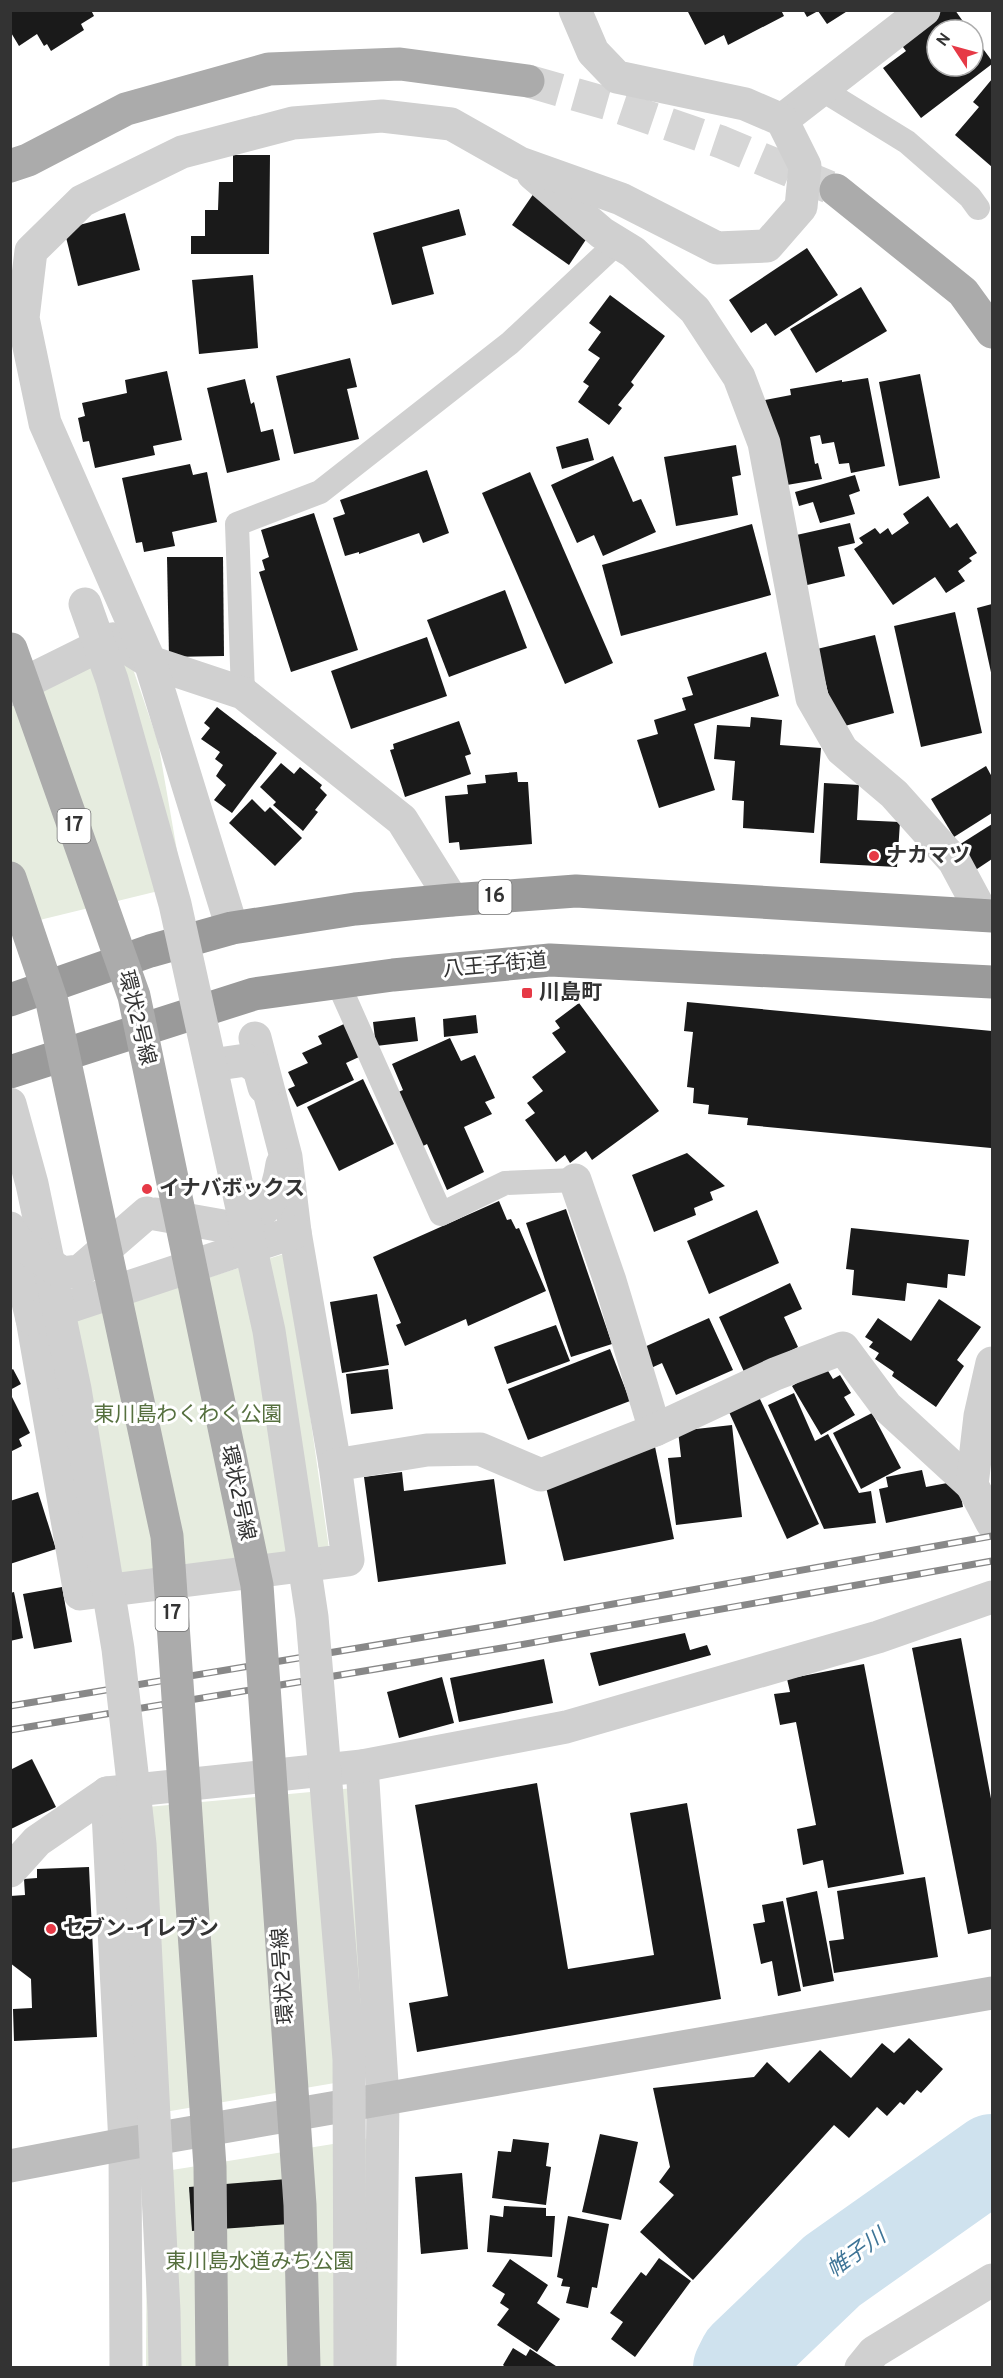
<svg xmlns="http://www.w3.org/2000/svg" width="1003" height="2378" viewBox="0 0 1003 2378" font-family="Overpass,'Noto Sans JP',sans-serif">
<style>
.green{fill:#e6ecdf}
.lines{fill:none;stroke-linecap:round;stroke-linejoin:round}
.river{stroke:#cfe2ee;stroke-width:88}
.building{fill:#1a1a1a}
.primary-tunnel{stroke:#d6d6d6;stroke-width:33;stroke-dasharray:33 16;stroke-linecap:butt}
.lane{stroke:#d0d0d0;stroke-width:24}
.street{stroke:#d0d0d0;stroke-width:33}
.secondary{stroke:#bdbdbd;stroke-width:33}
.primary{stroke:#ababab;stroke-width:33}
.highway{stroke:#9a9a9a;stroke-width:33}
.rail-casing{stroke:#888;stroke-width:7}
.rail{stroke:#fff;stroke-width:4.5;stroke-dasharray:14;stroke-linecap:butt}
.street-bridge{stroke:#d0d0d0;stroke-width:33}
.primary-bridge{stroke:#ababab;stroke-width:33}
.poi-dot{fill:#e63946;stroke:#fff;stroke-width:2}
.labels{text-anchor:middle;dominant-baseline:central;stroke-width:6;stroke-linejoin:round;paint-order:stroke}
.shield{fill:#fff;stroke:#707070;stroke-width:1.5}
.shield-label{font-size:20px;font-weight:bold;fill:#333}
.poi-label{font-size:21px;font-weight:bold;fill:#333;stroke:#fff;text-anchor:start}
.street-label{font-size:21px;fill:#333;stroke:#fff}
.park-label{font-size:21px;fill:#56703f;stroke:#fff}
.water-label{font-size:22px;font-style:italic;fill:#3f7597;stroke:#fff}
</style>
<rect width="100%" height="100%" fill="#fff"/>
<g class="green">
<polygon points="119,653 132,666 158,742 183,885 11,927 11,707"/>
<polygon points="287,1253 329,1549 93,1580 49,1327"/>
<polygon points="354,1788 370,2077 147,2115 125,1809"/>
<polygon points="370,2138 371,2367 146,2368 147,2174"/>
</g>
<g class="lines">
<polyline class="river" points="737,2368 743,2356 832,2271 992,2158"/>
</g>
<g class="building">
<polygon points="10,10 91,10 94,16 81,24 84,30 51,51 47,44 44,46 37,34 19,46 10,31"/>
<polygon points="687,10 781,10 784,16 728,45 724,35 705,45"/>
<polygon points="803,10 849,10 827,24 818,11 807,17"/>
<polygon points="942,10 955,10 969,30 937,30 937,66 973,66 973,35 992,61 992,64 921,118 883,68 906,51 900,43"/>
<polygon points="992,79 992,167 955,135 979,107 973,102"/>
<polygon points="233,155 270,155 269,254 191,254 191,236 205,236 205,210 218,210 219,182 233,182"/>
<polygon points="534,193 591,232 569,265 512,225"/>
<polygon points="459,209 466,235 422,247 434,294 392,305 373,233"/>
<polygon points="125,213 140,270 78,286 64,229"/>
<polygon points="807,248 838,295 775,336 766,323 751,333 729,300"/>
<polygon points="253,275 258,348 199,354 192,280"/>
<polygon points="861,287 887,331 816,373 790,329"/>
<polygon points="610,295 665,336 631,382 634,385 618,405 622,408 609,425 578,402 589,386 583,382 600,358 588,350 601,332 589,323"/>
<polygon points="350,358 357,387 347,389 359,439 294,454 276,376"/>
<polygon points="167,371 182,440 153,446 155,455 95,468 89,441 83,442 78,418 85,416 82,403 127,393 125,380"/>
<polygon points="920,374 940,478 899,486 879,382"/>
<polygon points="868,378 885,466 851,473 849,463 839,464 834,442 822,444 820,435 810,437 815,464 818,463 822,479 781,486 765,400 791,395 790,389 842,380 842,382"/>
<polygon points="245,379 251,404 254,402 261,432 273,429 280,460 227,473 207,388"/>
<polygon points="588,438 594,460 562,469 556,447"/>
<polygon points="736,445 741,475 732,477 738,515 676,526 664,457"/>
<polygon points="613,456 633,502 641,499 656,532 603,556 594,535 577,543 551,485"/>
<polygon points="190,464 193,475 207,472 217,522 172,532 175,546 144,552 142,542 136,543 122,478"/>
<polygon points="427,470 449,533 423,543 419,533 359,554 359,552 345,556 333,518 345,514 340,500"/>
<polygon points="530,472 613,663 565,684 482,493"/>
<polygon points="855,475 860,491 849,495 855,514 820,523 813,502 799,506 795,492"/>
<polygon points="928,496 950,528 957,523 977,553 969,558 972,561 958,571 965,581 946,593 935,577 893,605 854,549 863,543 859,538 875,528 880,534 888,528 892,535 909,523 903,514"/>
<polygon points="314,513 358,650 291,672 259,572 265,570 262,560 269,557 261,530"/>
<polygon points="850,523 855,543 838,547 845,576 803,586 792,536"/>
<polygon points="752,524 771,595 621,636 602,565"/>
<polygon points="167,557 223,557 224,656 169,657"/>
<polygon points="505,590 527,648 449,677 427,620"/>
<polygon points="992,604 992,677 977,608"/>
<polygon points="955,612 982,733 921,747 894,626"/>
<polygon points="875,635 894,713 837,728 817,649"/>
<polygon points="427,637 447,696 351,729 331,671"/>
<polygon points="766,652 779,696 694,724 715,790 659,808 637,740 658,734 654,720 686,710 682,698 693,695 687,677"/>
<polygon points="217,707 277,753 232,813 214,800 226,785 216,776 223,765 215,759 220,752 201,739 210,728 204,723"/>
<polygon points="751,717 782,720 780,745 821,748 814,833 743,828 744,801 732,800 735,761 714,759 717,725 750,727"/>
<polygon points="459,721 471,754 465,756 471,774 405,797 390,750 394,749 393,744"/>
<polygon points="281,763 294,774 300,767 322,785 320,788 327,795 315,810 318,812 303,831 273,805 276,802 260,787"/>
<polygon points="986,766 992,777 992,813 954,837 931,799"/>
<polygon points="517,772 518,782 528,782 532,844 460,850 459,842 449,843 445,796 468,794 467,785 486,783 485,775"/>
<polygon points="824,783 859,785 857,820 900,822 897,867 820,863"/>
<polygon points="252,799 265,812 270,807 302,838 275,866 229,823"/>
<polygon points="992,824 992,859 968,875 951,850"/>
<polygon points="687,1002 992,1031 991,1148 747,1125 748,1118 708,1114 709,1105 693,1103 694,1088 687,1087 693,1032 684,1031"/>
<polygon points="579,1003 659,1111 592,1160 586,1151 570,1163 565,1155 556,1162 525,1120 535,1113 527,1103 543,1091 532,1077 566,1052 552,1033 560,1028 555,1021"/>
<polygon points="476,1015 478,1033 444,1037 443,1019"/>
<polygon points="415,1017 418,1041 376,1046 373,1022"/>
<polygon points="344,1024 359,1057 346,1063 354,1080 297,1107 288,1089 295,1086 288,1072 308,1063 302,1053 322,1044 318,1036"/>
<polygon points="450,1038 461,1061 475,1055 495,1098 485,1102 492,1114 464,1127 484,1172 447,1190 427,1144 421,1147 396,1093 403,1090 392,1064"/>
<polygon points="363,1079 394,1144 339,1171 307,1107"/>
<polygon points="687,1153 725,1186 710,1192 713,1200 694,1208 696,1215 654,1232 632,1175"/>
<polygon points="499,1201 507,1220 511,1219 516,1229 519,1228 546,1291 468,1326 466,1319 405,1346 396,1325 401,1323 373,1257"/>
<polygon points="566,1209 612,1344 571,1357 526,1223"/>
<polygon points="757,1210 779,1263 709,1294 687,1241"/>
<polygon points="851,1228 969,1240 965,1276 948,1274 947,1288 907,1283 905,1301 852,1295 854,1270 846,1269"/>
<polygon points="790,1283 802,1309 784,1317 798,1347 745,1374 719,1317"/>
<polygon points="377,1294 389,1365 342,1373 330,1302"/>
<polygon points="939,1299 981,1327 957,1360 964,1366 936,1407 892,1376 894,1372 875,1359 879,1353 869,1347 873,1342 865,1337 878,1318 911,1341"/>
<polygon points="709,1318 733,1370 676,1395 662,1363 651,1368 642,1348"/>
<polygon points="556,1325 570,1361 507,1384 494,1347"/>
<polygon points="610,1349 630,1401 528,1440 508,1389"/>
<polygon points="825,1366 833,1379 840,1375 851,1393 844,1397 855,1415 821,1435 792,1386"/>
<polygon points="13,1369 21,1384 10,1390 10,1371"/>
<polygon points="388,1369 393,1409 351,1414 346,1374"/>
<polygon points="10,1393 30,1433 19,1439 22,1446 10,1452"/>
<polygon points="794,1393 815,1441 828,1434 859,1493 871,1491 876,1523 824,1529 768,1405"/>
<polygon points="759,1397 819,1524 787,1539 729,1412"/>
<polygon points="872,1413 901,1468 861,1489 833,1433"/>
<polygon points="732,1425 742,1517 676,1525 668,1458 681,1457 678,1431"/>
<polygon points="653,1437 674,1539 564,1561 544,1479"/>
<polygon points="922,1470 926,1487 958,1481 963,1507 886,1523 879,1489 888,1487 886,1477"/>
<polygon points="402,1472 404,1491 494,1479 506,1564 378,1582 364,1477"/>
<polygon points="38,1492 56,1549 10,1564 10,1501"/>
<polygon points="62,1587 72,1642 34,1649 23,1594"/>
<polygon points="14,1592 23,1638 10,1641 10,1593"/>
<polygon points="685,1633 690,1650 707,1645 711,1655 599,1686 590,1653"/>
<polygon points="961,1638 992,1804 992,1929 968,1934 912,1648"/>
<polygon points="544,1659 553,1703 459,1722 450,1678"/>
<polygon points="864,1664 904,1874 828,1888 823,1860 803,1865 797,1829 816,1825 796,1722 780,1725 774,1694 790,1692 787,1679"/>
<polygon points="442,1677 454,1723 399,1738 387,1692"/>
<polygon points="32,1759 56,1807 11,1829 10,1770"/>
<polygon points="537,1783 568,1969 654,1955 630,1813 687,1803 721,1999 417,2052 409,2003 448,1996 415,1805"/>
<polygon points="89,1867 97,2037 14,2041 13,2009 32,2008 31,1979 10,1963 10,1896 25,1895 24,1879 37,1878 37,1869"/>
<polygon points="925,1877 938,1957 834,1973 829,1941 844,1939 837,1891"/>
<polygon points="817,1891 834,1981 803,1987 786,1898"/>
<polygon points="783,1901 801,1991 778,1996 772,1961 761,1964 753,1924 765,1922 762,1905"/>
<polygon points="909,2038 943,2069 921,2093 917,2090 904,2105 900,2102 887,2116 877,2107 849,2138 834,2125 693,2280 640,2232 674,2195 659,2182 670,2167 653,2088 754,2077 767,2062 789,2083 820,2050 851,2078 882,2043 894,2053"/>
<polygon points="600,2134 638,2142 621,2220 582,2212"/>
<polygon points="513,2139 549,2143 546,2166 551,2167 546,2205 492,2198 498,2151 511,2152"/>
<polygon points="462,2173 468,2249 421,2254 415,2177"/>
<polygon points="287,2179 290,2224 192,2231 189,2187"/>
<polygon points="504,2206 546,2208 546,2216 555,2216 552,2257 487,2252 490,2215 503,2217"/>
<polygon points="568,2216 609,2224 597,2288 592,2287 588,2308 566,2303 570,2287 561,2286 563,2279 557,2277"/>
<polygon points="659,2258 691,2281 635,2357 611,2339 623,2322 610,2313 641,2272 646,2276"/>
<polygon points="510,2259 548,2285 537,2303 560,2319 537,2352 497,2325 509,2309 500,2303 505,2294 492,2286"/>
<polygon points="513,2348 526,2356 530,2349 559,2368 506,2368 503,2365"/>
</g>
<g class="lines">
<polyline class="primary-tunnel" points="528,81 609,104 721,142 829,187"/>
<g class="lane">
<polyline points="821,89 907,142 970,197 978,208"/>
<polyline points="243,693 237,524 320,492 510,343 618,242"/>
<polyline points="338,983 441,1214 505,1183 575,1180"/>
</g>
<g class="street">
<polyline points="782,120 924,10"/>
<polyline points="533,174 602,233 633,252 695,310 739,377 764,443 812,698 842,750 894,794 954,861 983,915"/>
<polyline points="10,690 113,639 150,662 243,693 402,820 452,900"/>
<polyline points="232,928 150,662 45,423 23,318 31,251 82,201 182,152 293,123 382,116 451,124 520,163 621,199 717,248 767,246 801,207 805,166 782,120 745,104 617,77 593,52 575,10"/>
<polyline points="255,1038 286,1157 295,1232 335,1465"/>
<polyline points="211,1065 246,1060 259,1069 264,1087"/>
<polyline points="575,1180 610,1281 655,1430"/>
<path d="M155,1214L240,1229C269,1206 276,1202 282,1164"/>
<polyline points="10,1228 32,1319 80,1594 348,1560 335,1465 427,1450 480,1449 541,1475 655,1430 775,1374 843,1348 887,1407 972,1485"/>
<polyline points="32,1319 295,1232"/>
<polyline points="992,1363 980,1416 972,1485 992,1523"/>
<polyline points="362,1766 383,2099 380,2368"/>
<polyline points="107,1793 125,2144 126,2368"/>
<polyline points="10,1871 37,1841 107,1793 362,1766 566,1727 878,1637 992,1597"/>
<polyline points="861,2368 874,2352 992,2280"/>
</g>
<polyline class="secondary" points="10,2166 125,2144 992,1993"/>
<g class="primary">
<polyline points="10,166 28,160 126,109 269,69 400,64 528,81"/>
<polyline points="836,190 963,292 992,332"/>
</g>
<g class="highway">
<polyline points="10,1000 150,951 232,928 355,909 452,900 576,891 992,916"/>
<polyline points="10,1072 254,994 393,975 550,960 992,982"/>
</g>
<g class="rail-casing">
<g id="rail">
<polyline points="10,1706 502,1624 992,1536"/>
<polyline points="10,1730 508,1647 992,1561"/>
</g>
</g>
<use href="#rail" class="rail"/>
<g class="street-bridge">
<polyline points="85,604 112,680 175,904 269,1331 312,1617 349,2059 350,2368"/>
<polyline points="10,1104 32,1184 75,1389 118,1649 140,1844 164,2311 165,2368"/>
<polyline points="10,1231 17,1241 62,1273 80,1271 147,1213"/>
</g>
<g class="primary-bridge">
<polyline points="11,649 134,996 257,1585 300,2205 304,2368"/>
<polyline points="10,878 52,1002 167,1536 210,2167 212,2368"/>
</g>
</g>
<g class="poi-dot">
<circle cx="874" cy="856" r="6"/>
<rect x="521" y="987" width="12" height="12" rx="3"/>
<circle cx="147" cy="1189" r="6"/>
<circle cx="51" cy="1929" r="6"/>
</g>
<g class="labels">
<g class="shield">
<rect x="57.5" y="809" width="33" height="34" rx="4.5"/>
<rect x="478.5" y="880" width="33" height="34" rx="4.5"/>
<rect x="155.5" y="1597" width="33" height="34" rx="4.5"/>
</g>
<g class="shield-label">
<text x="74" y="826">17</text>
<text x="495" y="897">16</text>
<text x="172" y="1614">17</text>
</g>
<g class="poi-label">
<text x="886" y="856">ナカマツ</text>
<text x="539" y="993">川島町</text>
<text x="159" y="1189">イナバボックス</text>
<text x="63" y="1929">セブン-イレブン</text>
</g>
<g class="street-label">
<text transform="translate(495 966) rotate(-5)">八王子街道</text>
<text transform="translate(136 1018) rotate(76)">環状2号線</text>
<text transform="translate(237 1493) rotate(78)">環状2号線</text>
<text transform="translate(284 1976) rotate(-94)">環状2号線</text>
</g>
<g class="park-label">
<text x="188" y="1415">東川島わくわく公園</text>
<text x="260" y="2262">東川島水道みち公園</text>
</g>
<g class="water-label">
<text transform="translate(857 2254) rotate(-36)">帷子川</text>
</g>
</g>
<rect width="1003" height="2378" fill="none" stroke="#333333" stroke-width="24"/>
<g transform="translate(955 48) rotate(306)"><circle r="28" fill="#ffffff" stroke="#adadad" stroke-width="1.5"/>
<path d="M0-4.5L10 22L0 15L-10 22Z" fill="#e63946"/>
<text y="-9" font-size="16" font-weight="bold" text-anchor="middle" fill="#333333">N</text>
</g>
</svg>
